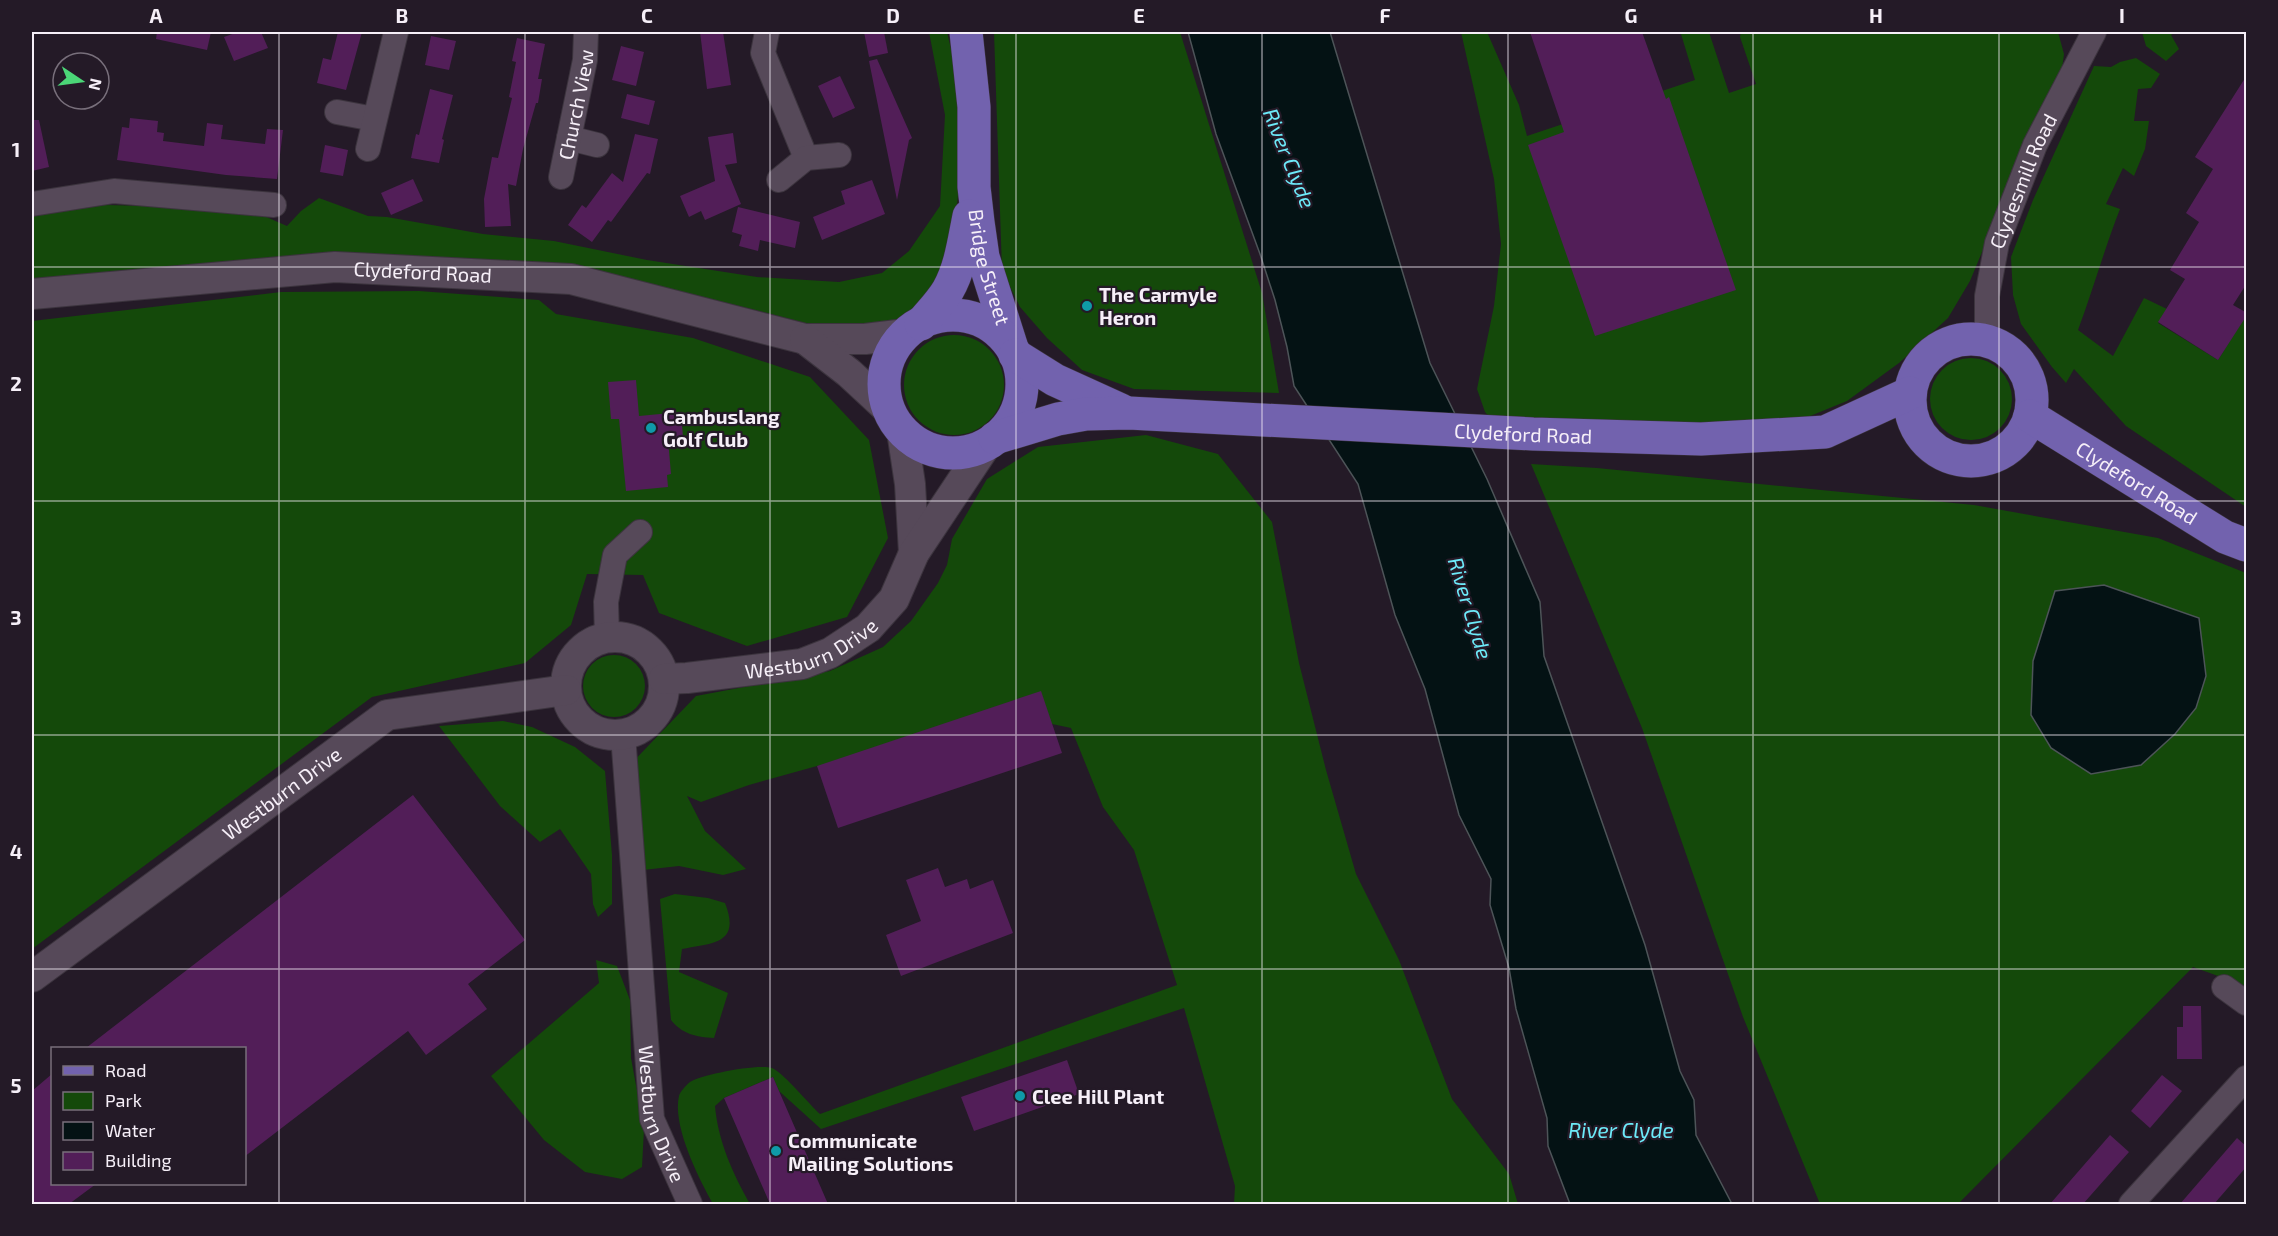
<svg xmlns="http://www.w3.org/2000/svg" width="2278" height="1236" viewBox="0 0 2278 1236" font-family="'Exo 2',sans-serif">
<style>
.green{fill:#14490a}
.water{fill:#041214;stroke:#4d5458;stroke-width:1.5}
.building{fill:#521e58}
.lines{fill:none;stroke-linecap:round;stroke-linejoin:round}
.minor-casing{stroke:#3c343e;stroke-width:26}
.tertiary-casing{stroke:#3c343e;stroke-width:32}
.primary-casing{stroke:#3c343e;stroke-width:34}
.minor{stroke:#564959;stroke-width:24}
.tertiary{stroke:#564959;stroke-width:30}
.primary{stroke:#7262ae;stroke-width:33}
.grid{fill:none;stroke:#f6eff8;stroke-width:1.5;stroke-opacity:0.55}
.culture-dot{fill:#0f9aa8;stroke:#241a27;stroke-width:2}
.labels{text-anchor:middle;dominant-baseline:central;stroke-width:4.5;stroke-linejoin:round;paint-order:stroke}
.street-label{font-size:20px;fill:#f6eff8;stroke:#241a27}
.poi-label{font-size:20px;font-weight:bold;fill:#f6eff8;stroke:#241a27;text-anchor:start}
.water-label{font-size:21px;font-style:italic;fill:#6deaf9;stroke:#241a27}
.neatline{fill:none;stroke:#f6eff8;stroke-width:2}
.grid-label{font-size:20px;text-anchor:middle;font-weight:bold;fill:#f6eff8}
</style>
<rect width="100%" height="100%" fill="#241a27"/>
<g class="green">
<polygon points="929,32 947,32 959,83 959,185 952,253 913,314 875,326 837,331 692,294 538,263 32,284 32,216 105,205 192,207 264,216 287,226 301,211 319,198 368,216 387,217 483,234 554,241 647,260 757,277 839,282 882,273 909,251 940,206 945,115"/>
<polygon points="994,32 1180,32 1262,293 1279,393 1134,389 1082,370 1047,338 1020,307 1002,270"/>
<polygon points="1461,32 1487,32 1519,105 1527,136 1695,80 1681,34 1691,32 1709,32 1729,93 1756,84 1740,37 1741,32 2058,32 2064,54 2062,69 2036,122 1970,281 1948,318 1899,363 1847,401 1788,425 1491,419 1485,412 1477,389 1494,306 1501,244 1494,179"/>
<polygon points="2142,32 2176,32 2171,35 2179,49 2166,61 2146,46"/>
<path d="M2136,58L2160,74L2151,88L2138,89L2134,121H2149L2145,149L2134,176L2123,168L2106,204L2120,209C2104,250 2093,290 2078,330L2113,356L2144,298L2167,309L2158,323L2218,360L2246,315V507L2126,426L2074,369L2066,383L2052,367L2021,324L2013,295L2011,257L2033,200L2094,66L2111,67L2120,62Z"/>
<polygon points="419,291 539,300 556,314 693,338 810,377 869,440 888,538 847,617 747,646 659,613 643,575 587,574 571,625 525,663 372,697 32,949 32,321 281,292"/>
<circle cx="954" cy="385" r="50"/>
<circle cx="1971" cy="399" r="41"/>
<path d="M1146,435L1218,454L1272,522L1299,663L1326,770L1356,874L1399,960L1452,1099L1509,1174L1518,1204H1234L1235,1186L1184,1008L821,1129L779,1091L773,1077L724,1098L715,1106C718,1141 733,1174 750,1204H713C699,1179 672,1126 679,1096C680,1092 686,1085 690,1082C700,1075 763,1062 774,1069C785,1075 809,1104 820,1114L1177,985L1134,850L1103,807L1071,728L1052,724L817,766L749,785L701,802L687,796L705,831L746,869L723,875L679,866L634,871L626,769L696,696L830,671L883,647L911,621L938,583L947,565L952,539L987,479L1038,447Z"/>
<polygon points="1531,464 1597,468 1974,505 2158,538 2246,573 2246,986 2193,967 1958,1204 1820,1204 1743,1017 1642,728"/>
<circle cx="614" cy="686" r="31"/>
<polygon points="503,721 532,727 575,747 605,771 612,855 612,904 598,917 593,904 591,874 560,829 540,842 500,806 439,726"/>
<path d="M675,894L708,898L725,903C741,944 713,943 682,949L679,972L728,993L714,1038C696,1037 682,1034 671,1020L660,899Z"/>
<polygon points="596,960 617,966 630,1000 631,1058 644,1129 642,1167 622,1179 585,1172 544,1140 491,1076 599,983"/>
</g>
<g class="water">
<polygon points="1188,32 1330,32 1430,363 1487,479 1540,602 1544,656 1645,945 1680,1071 1694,1100 1696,1135 1732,1204 1570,1204 1548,1146 1547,1118 1516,1009 1509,968 1490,905 1491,879 1459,815 1425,689 1395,615 1358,484 1294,386 1287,347 1275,300 1260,254 1216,134"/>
<polygon points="2104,585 2199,618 2206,676 2196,708 2175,734 2141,765 2091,774 2051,748 2031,715 2033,661 2055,591"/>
</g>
<g class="building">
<polygon points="157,32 211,32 207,50 156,39"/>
<polygon points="238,32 261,32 268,48 234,61 224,37"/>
<polygon points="338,32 362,32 346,90 317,83 323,58 331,60"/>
<polygon points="700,32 723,32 731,85 707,89"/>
<polygon points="864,32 884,32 888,53 869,57"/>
<polygon points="1530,32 1642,32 1666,99 1669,97 1736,290 1595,336 1528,145 1564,132"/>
<polygon points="431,36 456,41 449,70 425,65"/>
<polygon points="517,38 545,44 538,79 542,79 538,103 536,103 523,149 516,186 508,184 511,226 485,227 484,199 492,157 498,158 512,98 509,97 516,62 512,61"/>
<polygon points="621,46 644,52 636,86 612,80"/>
<polygon points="877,59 912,138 909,140 897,200 869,61"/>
<polygon points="2247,75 2247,283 2233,305 2247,313 2247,315 2218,360 2158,322 2185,279 2170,270 2199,222 2186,213 2213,169 2195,157"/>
<polygon points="840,76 855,108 833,118 818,86"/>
<polygon points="430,89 453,95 442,139 444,140 439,163 411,158 416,134 419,135"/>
<polygon points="627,94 655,101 649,125 621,118"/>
<polygon points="130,118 158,121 157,132 164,133 163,141 204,146 207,123 223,125 221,139 265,144 267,129 283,130 277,179 226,175 117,160 122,127 129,128"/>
<polygon points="32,120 39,120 49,167 32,171"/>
<polygon points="733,133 737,163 725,165 741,204 705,220 701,211 689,217 680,196 715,181 708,137"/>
<polygon points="635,134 658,139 650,174 647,173 611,222 608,220 592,242 568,225 582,205 586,208 612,173 623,182"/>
<polygon points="325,145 348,150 343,176 320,172"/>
<polygon points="413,179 423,201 391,215 381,193"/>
<polygon points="872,180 885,214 822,240 813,217 845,204 841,191"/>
<polygon points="738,207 800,222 795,248 760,240 758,251 739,246 742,235 732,232"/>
<polygon points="636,380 639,416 681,412 683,437 668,439 671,474 667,475 668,487 626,491 619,419 611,419 608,382"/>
<polygon points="1041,691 1062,753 838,828 817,766"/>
<polygon points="413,795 525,940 468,984 487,1009 426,1055 408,1031 244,1157 244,1048 86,1048"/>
<polygon points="938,868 945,887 967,879 970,889 993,880 1013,933 901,976 886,935 921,921 906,880"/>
<polygon points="2183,1006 2201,1006 2202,1059 2177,1059 2177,1027 2183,1027"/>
<polygon points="1067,1060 1079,1094 974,1131 961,1097"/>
<polygon points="52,1074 52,1184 96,1184 69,1204 32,1204 32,1091"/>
<polygon points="2162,1075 2182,1091 2150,1128 2131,1111"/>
<polygon points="773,1077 779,1091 828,1204 770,1204 724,1098"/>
<polygon points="2110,1135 2129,1152 2113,1170 2083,1204 2050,1204"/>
<polygon points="2237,1138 2247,1147 2247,1166 2214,1204 2180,1204"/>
</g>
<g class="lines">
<g class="minor-casing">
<g id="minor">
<polyline points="767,32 763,53 806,158"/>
<polyline points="337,112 374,119"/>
<polyline points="569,138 597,145"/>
<polyline points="368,149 396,32"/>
<path id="s1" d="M561,177L585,60L586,32"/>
<polyline points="779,180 806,158 839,155"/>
<polyline points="32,204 114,191 274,205"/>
<path id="s2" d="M1987,341V296L1997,243L2035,145L2094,32"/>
<polyline points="607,637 606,602 615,555 640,532"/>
<path id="s3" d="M623,735L652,1119L690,1204"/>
<polyline points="2224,987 2246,1003"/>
<polyline points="2131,1204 2246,1078"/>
</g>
</g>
<g class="tertiary-casing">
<g id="tertiary">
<path id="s4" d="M32,294L335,267L571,279L805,339H865L906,334"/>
<polyline points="805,339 849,373 890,411"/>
<polyline points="902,431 910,484 914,553"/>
<circle cx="615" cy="686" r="49"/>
<path id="s5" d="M664,679L687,678L802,664L830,653L868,628L894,599L914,553L986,445"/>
<path id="s6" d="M32,977L387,715L566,690"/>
</g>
</g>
<g class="primary-casing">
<g id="primary">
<path id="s7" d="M966,32L974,107V187L978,222L983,257L1011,345"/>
<circle cx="953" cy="384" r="69"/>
<path d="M921,324C930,313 941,302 948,290C961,267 964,240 969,216"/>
<circle cx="1971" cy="400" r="61"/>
<polyline points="1015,355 1055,380 1121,410"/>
<path id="s8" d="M2030,416L2225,537L2246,545"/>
<path id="s9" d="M995,438L1058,419L1086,414L1129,413L1533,434L1701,439L1825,432L1910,393"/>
</g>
</g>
<use href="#minor" class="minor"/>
<use href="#tertiary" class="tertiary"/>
<use href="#primary" class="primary"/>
</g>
<path class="grid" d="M279,32V1204M525,32V1204M770,32V1204M1016,32V1204M1262,32V1204M1508,32V1204M1753,32V1204M1999,32V1204M32,267H2246M32,501H2246M32,735H2246M32,969H2246"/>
<g class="culture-dot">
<circle cx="1087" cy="306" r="6"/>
<circle cx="651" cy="428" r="6"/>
<circle cx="1020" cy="1096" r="6"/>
<circle cx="776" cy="1151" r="6"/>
</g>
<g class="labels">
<g class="street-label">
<text stroke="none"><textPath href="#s1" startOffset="74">Church View</textPath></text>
<text stroke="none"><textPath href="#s2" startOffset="166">Clydesmill Road</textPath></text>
<text stroke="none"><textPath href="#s7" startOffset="237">Bridge Street</textPath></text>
<text stroke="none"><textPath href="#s4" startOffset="392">Clydeford Road</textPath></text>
<text stroke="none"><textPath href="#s9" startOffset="532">Clydeford Road</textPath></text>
<text stroke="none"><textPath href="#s8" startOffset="126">Clydeford Road</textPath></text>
<text stroke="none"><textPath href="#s5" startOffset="152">Westburn Drive</textPath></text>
<text stroke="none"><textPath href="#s6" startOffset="310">Westburn Drive</textPath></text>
<text stroke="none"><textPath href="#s3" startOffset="382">Westburn Drive</textPath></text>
</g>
<g class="poi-label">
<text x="1099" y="294">The Carmyle<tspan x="1099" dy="23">Heron</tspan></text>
<text x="663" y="416">Cambuslang<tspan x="663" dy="23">Golf Club</tspan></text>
<text x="1032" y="1096">Clee Hill Plant</text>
<text x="788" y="1140">Communicate<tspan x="788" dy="23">Mailing Solutions</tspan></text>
</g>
<g class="water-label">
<text transform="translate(1290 158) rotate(68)">River Clyde</text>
<text transform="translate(1471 608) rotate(73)">River Clyde</text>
<text x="1621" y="1129">River Clyde</text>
</g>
</g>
<rect width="2278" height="1236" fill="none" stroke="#241a27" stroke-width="66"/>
<rect x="51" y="1047" width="195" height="138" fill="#241a27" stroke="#786f7b" stroke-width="1.5"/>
<rect x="63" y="1066" width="30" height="9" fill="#7262ae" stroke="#786f7b" stroke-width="1.5"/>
<text x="105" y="1077" font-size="18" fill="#f6eff8">Road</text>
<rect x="63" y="1092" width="30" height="18" fill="#14490a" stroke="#786f7b" stroke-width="1.5"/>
<text x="105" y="1107" font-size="18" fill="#f6eff8">Park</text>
<rect x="63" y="1122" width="30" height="18" fill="#041214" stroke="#786f7b" stroke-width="1.5"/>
<text x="105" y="1137" font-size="18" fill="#f6eff8">Water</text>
<rect x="63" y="1152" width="30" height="18" fill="#521e58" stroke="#786f7b" stroke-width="1.5"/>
<text x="105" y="1167" font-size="18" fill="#f6eff8">Building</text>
<g transform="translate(81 81) rotate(103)"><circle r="28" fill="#241a27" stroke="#786f7b" stroke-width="1.5"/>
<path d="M0-4.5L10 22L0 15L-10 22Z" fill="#4bd677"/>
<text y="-9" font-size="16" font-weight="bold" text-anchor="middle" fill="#f6eff8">N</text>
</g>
<rect x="33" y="33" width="2212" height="1170" class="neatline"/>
<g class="grid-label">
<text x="156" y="23">A</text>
<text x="402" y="23">B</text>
<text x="647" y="23">C</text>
<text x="893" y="23">D</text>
<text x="1139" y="23">E</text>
<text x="1385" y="23">F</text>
<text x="1631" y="23">G</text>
<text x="1876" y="23">H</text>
<text x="2122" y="23">I</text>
<text x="16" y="157">1</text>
<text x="16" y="391">2</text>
<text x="16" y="625">3</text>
<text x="16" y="859">4</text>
<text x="16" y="1093">5</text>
</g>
</svg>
